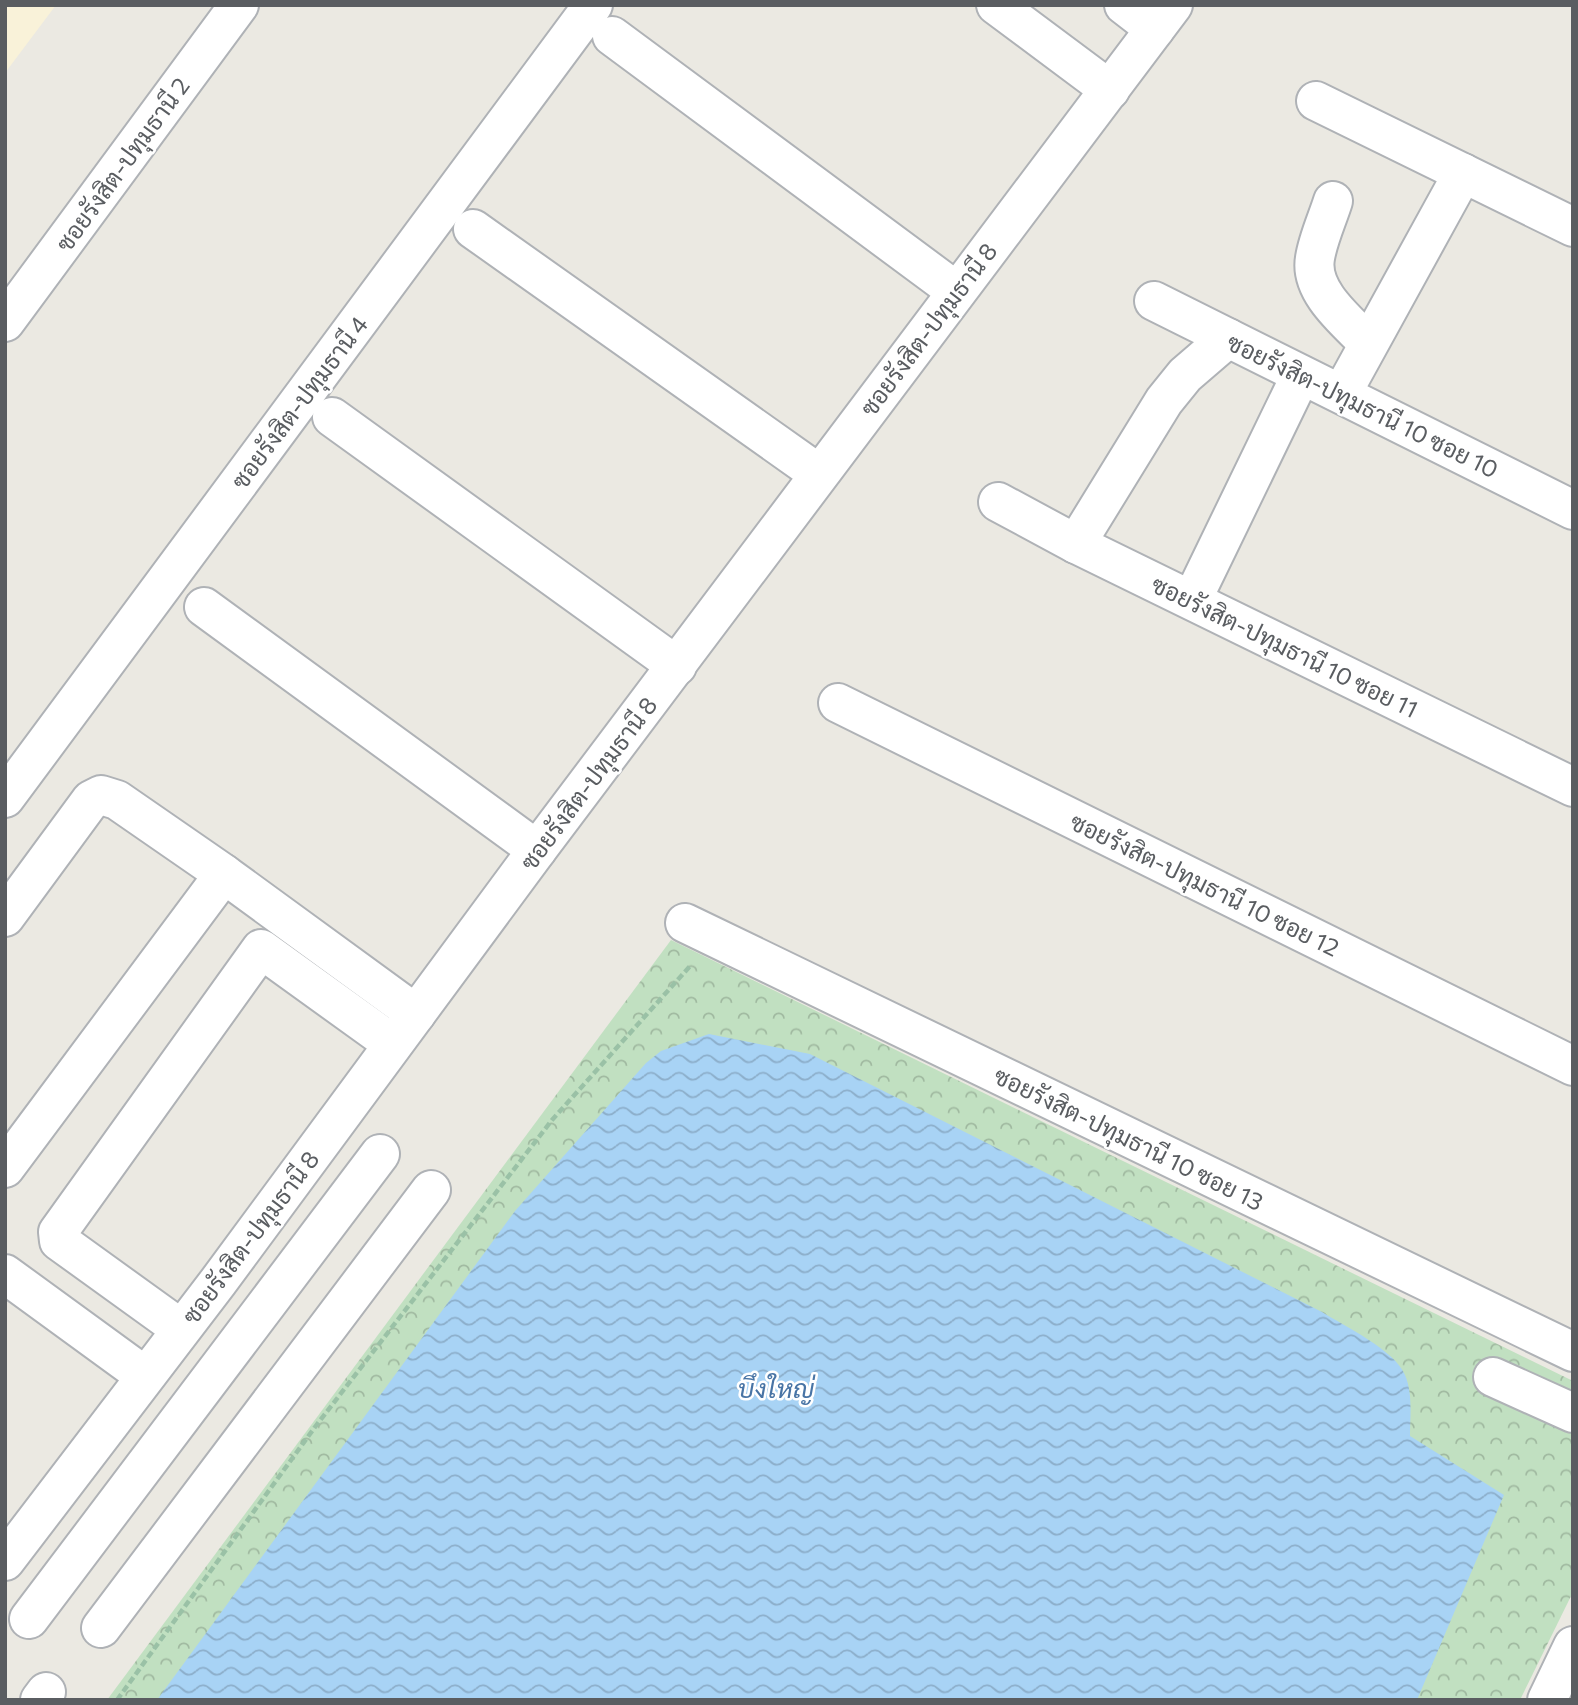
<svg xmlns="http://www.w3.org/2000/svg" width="1578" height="1705" viewBox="0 0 1578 1705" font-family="Commissioner,Sarabun,sans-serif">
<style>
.commercial{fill:#f9f2d9}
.park{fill:url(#park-crowns)}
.water{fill:url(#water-waves)}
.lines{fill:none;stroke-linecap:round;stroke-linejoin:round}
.minor-casing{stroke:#afb2b6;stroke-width:42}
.path{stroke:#9ac1a6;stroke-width:4.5;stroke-dasharray:7 3.5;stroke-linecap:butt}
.minor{stroke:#fff;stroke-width:38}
.labels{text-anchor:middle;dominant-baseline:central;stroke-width:5;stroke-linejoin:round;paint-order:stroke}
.street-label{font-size:24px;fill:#5a5d61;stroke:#fff}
.water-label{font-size:26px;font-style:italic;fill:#4874a5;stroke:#fff}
</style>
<defs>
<pattern id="park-crowns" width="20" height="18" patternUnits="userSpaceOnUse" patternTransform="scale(1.75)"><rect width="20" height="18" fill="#c1e0c1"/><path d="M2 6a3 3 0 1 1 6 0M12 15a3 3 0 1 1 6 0" fill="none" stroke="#a0b9a0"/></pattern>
<pattern id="water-waves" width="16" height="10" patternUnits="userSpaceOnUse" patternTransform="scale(1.75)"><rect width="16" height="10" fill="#a8d3f5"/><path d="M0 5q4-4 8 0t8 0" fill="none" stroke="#8caeca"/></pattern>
</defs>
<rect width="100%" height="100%" fill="#ebe9e2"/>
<polygon class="commercial" points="5,5 56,5 5,73"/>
<polygon class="park" points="671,940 1573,1381 1573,1592 1520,1700 107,1700"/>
<path class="water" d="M709,1034L810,1054L1322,1312C1344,1326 1395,1350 1405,1375C1413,1394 1410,1416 1410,1436L1504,1495L1417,1700H157L515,1211L646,1063L661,1051Z"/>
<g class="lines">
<g class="minor-casing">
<g id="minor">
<polyline points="996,5 1110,90"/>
<polyline points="1124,5 1155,29"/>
<polyline points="612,36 956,291"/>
<polyline points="1316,101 1573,227"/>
<path d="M1333,201C1327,220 1318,239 1315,258C1309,292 1348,322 1368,343"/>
<polyline points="473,229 819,474"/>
<polyline points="1154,301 1573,510"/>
<polyline points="5,322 239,5"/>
<polyline points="1342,393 1463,173"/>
<polyline points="332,417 677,666"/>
<polyline points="998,502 1076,544 1573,787"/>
<polyline points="1076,544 1164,401 1185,375 1228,338"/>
<polyline points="1192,600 1301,375"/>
<polyline points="204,607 537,850"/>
<polyline points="838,703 1573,1066"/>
<polyline points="5,798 593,5"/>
<polyline points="5,917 91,800 101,795 117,800 224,874"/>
<polyline points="685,923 1573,1352"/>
<polyline points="5,1168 224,874 416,1014"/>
<polyline points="5,1274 145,1376"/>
<polyline points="181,1329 59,1241 58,1232 261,949 393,1044"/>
<polyline points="1493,1377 1573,1413"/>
<polyline points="5,1561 218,1282 537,850 1173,5"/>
<polyline points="29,1619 380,1154"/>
<polyline points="101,1628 431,1190"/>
<polyline points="40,1700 46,1692"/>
<polyline points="1547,1700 1573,1646"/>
</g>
</g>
<polyline class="path" points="117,1700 315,1427 552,1120 691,965"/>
<use href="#minor" class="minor"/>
</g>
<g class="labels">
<g class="street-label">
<text transform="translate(122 164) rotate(-54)">ซอยรังสิต-ปทุมธานี 2</text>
<text transform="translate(928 329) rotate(-53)">ซอยรังสิต-ปทุมธานี 8</text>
<text transform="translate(299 402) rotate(-53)">ซอยรังสิต-ปทุมธานี 4</text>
<text transform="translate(1363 405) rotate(26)">ซอยรังสิต-ปทุมธานี 10 ซอย 10</text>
<text transform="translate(1285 646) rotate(26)">ซอยรังสิต-ปทุมธานี 10 ซอย 11</text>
<text transform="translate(588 783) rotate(-53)">ซอยรังสิต-ปทุมธานี 8</text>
<text transform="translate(1205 884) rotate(26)">ซอยรังสิต-ปทุมธานี 10 ซอย 12</text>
<text transform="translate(1129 1138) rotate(26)">ซอยรังสิต-ปทุมธานี 10 ซอย 13</text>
<text transform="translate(250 1237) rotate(-53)">ซอยรังสิต-ปทุมธานี 8</text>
</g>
<g class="water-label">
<text x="776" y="1387">บึงใหญ่</text>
</g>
</g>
<rect width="1578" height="1705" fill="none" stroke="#5a5d61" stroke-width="14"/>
</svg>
